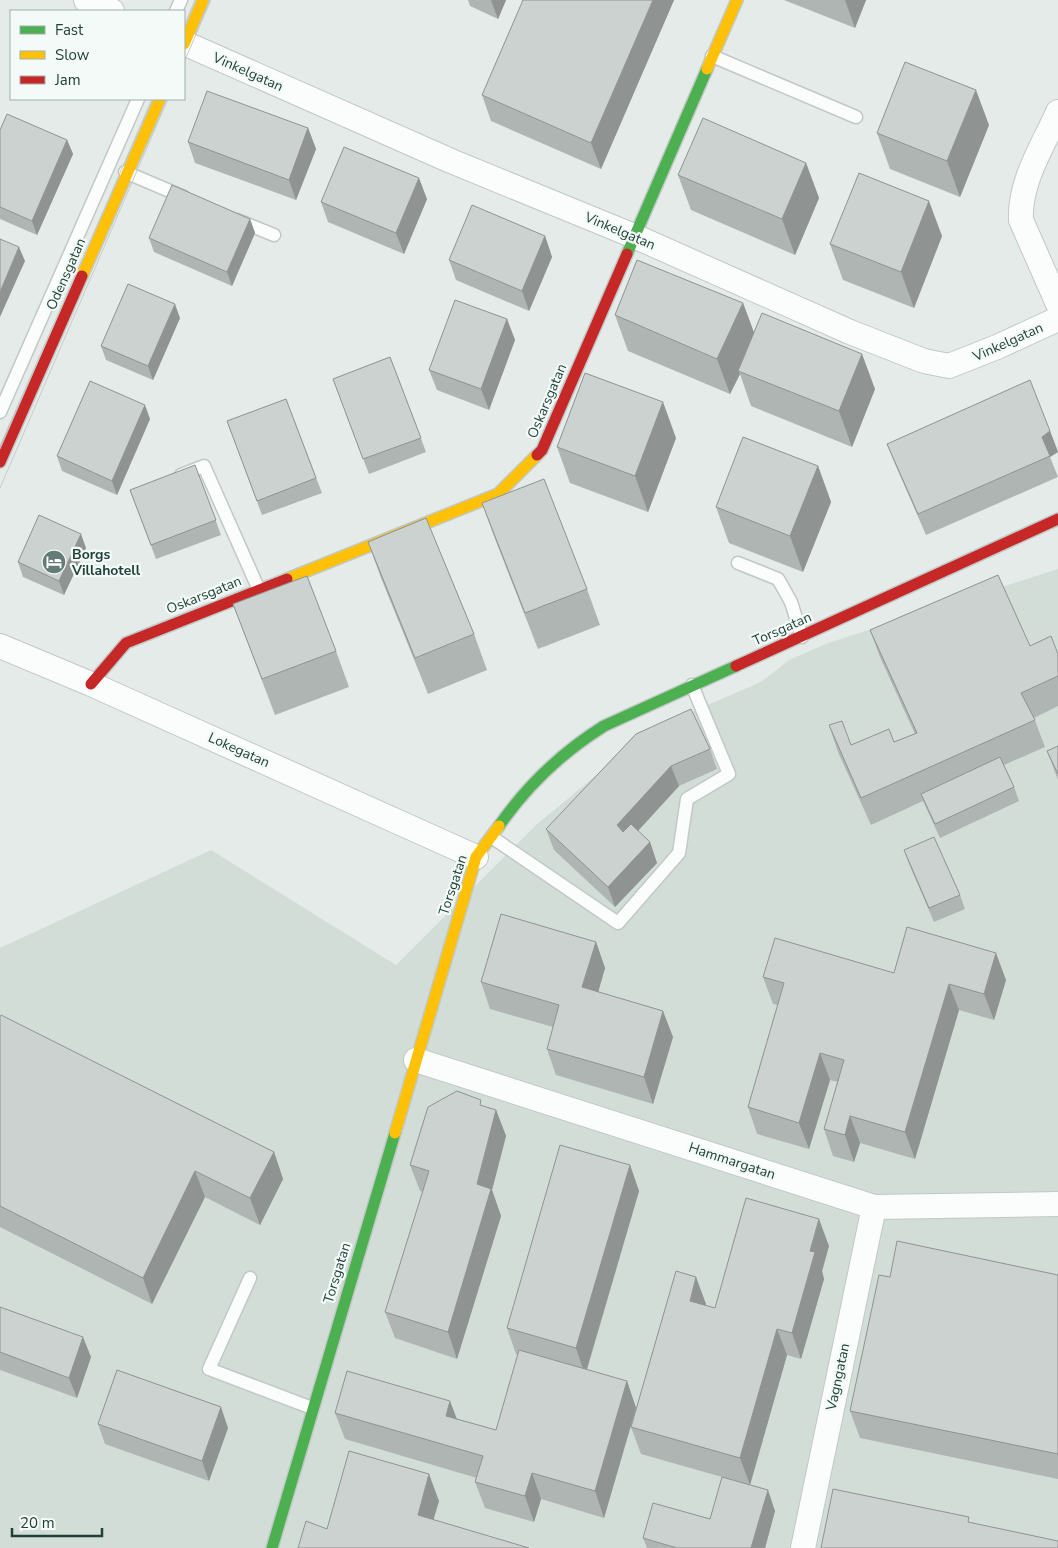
<svg xmlns="http://www.w3.org/2000/svg" width="1058" height="1548" viewBox="0 0 1058 1548" font-family="'Nunito Sans',sans-serif">
<style>
.built{fill:#d2ddd8}
.lines{fill:none;stroke-linecap:round;stroke-linejoin:round}
.lane-casing{stroke:#c2c8c6;stroke-width:15}
.street-casing{stroke:#c2c8c6;stroke-width:26}
.fast-casing{stroke:#c0c9c6;stroke-width:14}
.slow-casing{stroke:#c0c9c6;stroke-width:14}
.jam-casing{stroke:#c0c9c6;stroke-width:14}
.lane{stroke:#fbfcfc;stroke-width:12}
.street{stroke:#fbfcfc;stroke-width:24}
.fast{stroke:#4caf50;stroke-width:11}
.slow{stroke:#ffc107;stroke-width:11}
.jam{stroke:#c62828;stroke-width:11}
.tram{stroke:#c7ccca;stroke-width:1}
.wall{fill:#afb5b3}
.shaded-wall{fill:#8f9392}
.building{fill:#ccd2d0;stroke:#8f9392}
.labels{text-anchor:middle;dominant-baseline:central;stroke-width:4.5;stroke-linejoin:round;paint-order:stroke}
.street-label{font-size:14px;fill:#204139;stroke:#f3faf7}
.poi-label{font-size:14px;font-weight:bold;fill:#204139;stroke:#f3faf7;text-anchor:start}
</style>
<rect width="100%" height="100%" fill="#e5ebe8"/>
<polygon class="built" points="1058,569 1058,1548 0,1548 0,948 211,850 396,965 536,825 652,729 761,682 789,660 828,643"/>
<g class="lines">
<g class="lane-casing">
<g id="lane">
<polyline points="176,11 181,0"/>
<polyline points="712,56 856,117"/>
<polyline points="125,172 184,197"/>
<polyline points="237,220 274,235"/>
<polyline points="0,412 138,99"/>
<polyline points="181,475 204,466 259,590"/>
<polyline points="738,563 778,579 791,602 802,637"/>
<polyline points="493,838 618,923 679,853 687,799 729,774 692,685"/>
<polyline points="250,1278 209,1369 312,1408"/>
</g>
</g>
<g class="street-casing">
<g id="street">
<polyline points="86,0 112,11"/>
<polyline points="184,43 451,161 634,236 850,332 924,361 949,366 997,347 1058,319"/>
<path d="M1058,112C1043,146 1019,182 1021,220L1058,304"/>
<polyline points="0,646 91,684 476,857"/>
<polyline points="416,1060 874,1207 1058,1204"/>
<polyline points="803,1548 874,1207"/>
</g>
</g>
<g class="fast-casing">
<g id="fast">
<polyline points="627,254 707,69"/>
<path d="M499,826C528,784 561,753 604,726L736,666"/>
<polyline points="272,1548 395,1133"/>
</g>
</g>
<g class="slow-casing">
<g id="slow">
<polyline points="184,44 203,0"/>
<polyline points="707,69 737,0"/>
<polyline points="82,276 160,99"/>
<polyline points="287,579 498,494 537,455"/>
<polyline points="395,1133 476,857 499,826"/>
</g>
</g>
<g class="jam-casing">
<g id="jam">
<polyline points="537,455 542,450 627,254"/>
<polyline points="0,462 82,276"/>
<polyline points="736,666 1058,519"/>
<polyline points="91,684 126,643 287,579"/>
</g>
</g>
<use href="#lane" class="lane"/>
<use href="#street" class="street"/>
<use href="#fast" class="fast"/>
<use href="#slow" class="slow"/>
<use href="#jam" class="jam"/>
<g class="tram">
<polyline points="184,26 195,0"/>
<polyline points="184,62 211,0"/>
<polyline points="0,449 152,99"/>
<polyline points="0,488 168,99"/>
</g>
</g>
<g class="wall">
<polygon points="468,0 506,0 498,19 470,6"/>
<polygon points="674,0 601,169 491,121 482,95"/>
<polygon points="784,0 866,0 855,28"/>
<polygon points="989,125 960,197 890,169 877,133"/>
<polygon points="308,128 316,149 296,200 195,163 188,142"/>
<polygon points="0,130 67,140 73,154 37,235 0,219"/>
<polygon points="806,163 819,198 795,255 691,210 678,175"/>
<polygon points="427,199 404,254 328,222 321,202"/>
<polygon points="250,219 255,233 232,286 154,252 149,238"/>
<polygon points="545,236 552,257 529,311 456,280 449,260"/>
<polygon points="942,236 914,308 843,280 830,244"/>
<polygon points="743,303 754,333 875,389 852,447 751,406 740,374 730,394 628,351 615,315"/>
<polygon points="180,318 153,380 106,360 101,346"/>
<polygon points="507,319 515,340 489,410 437,390 429,370"/>
<polygon points="390,357 426,452 369,474 333,379"/>
<polygon points="286,399 322,493 262,515 227,421"/>
<polygon points="150,419 117,495 62,471 57,456"/>
<polygon points="1050,431 1058,452 1050,457 1058,477 926,535 895,464 887,444"/>
<polygon points="676,438 648,512 570,483 557,447"/>
<polygon points="195,465 221,535 156,559 130,490"/>
<polygon points="818,466 831,502 803,572 729,543 716,507"/>
<polygon points="482,503 587,589 600,625 538,649 495,539"/>
<polygon points="368,542 474,634 487,670 428,694 381,578"/>
<polygon points="86,548 64,595 23,577 18,562"/>
<polygon points="233,604 336,651 349,687 275,715"/>
<polygon points="870,630 1030,646 1058,654 1058,706 1034,718 1045,747 1004,765 1014,787 1019,801 940,838 923,801 871,825 838,752 829,725 851,745 894,742 915,734 880,657"/>
<polygon points="636,734 710,749 717,769 679,786 638,831 650,842 657,863 615,907 554,850 546,829"/>
<polygon points="1058,746 1058,780 1047,751"/>
<polygon points="904,850 960,895 965,909 934,922 909,864"/>
<polygon points="596,942 605,968 598,992 673,1037 653,1104 556,1075 547,1049 553,1027 490,1009 481,982"/>
<polygon points="894,973 1006,980 994,1020 959,1010 915,1159 860,1143 854,1162 833,1156 824,1129 838,1082 830,1080 809,1149 757,1134 748,1107 778,1005 773,1004 763,977"/>
<polygon points="0,1017 274,1152 283,1179 260,1225 205,1197 152,1304 0,1227"/>
<polygon points="483,1106 496,1110 506,1136 492,1190 501,1216 457,1359 395,1338 385,1312 423,1192 420,1191 410,1165"/>
<polygon points="630,1165 639,1191 587,1370 627,1381 636,1408 604,1518 541,1499 534,1522 485,1508 475,1482 477,1478 345,1439 335,1413 457,1419 496,1430 518,1355 516,1354 507,1328"/>
<polygon points="829,1246 822,1271 824,1279 801,1359 787,1355 750,1485 775,1511 765,1548 647,1548 643,1538 710,1519 722,1477 641,1454 631,1427 706,1304 705,1306 715,1308"/>
<polygon points="1058,1275 1058,1479 860,1438 850,1411 890,1277"/>
<polygon points="0,1307 91,1357 77,1398 0,1370"/>
<polygon points="98,1424 228,1428 209,1481 105,1444"/>
</g>
<g class="shaded-wall">
<polygon points="491,0 506,0 498,19"/>
<polygon points="653,0 674,0 601,169 591,143"/>
<polygon points="845,0 866,0 855,28"/>
<polygon points="976,90 989,125 960,197 947,161"/>
<polygon points="308,128 316,149 296,200 289,180"/>
<polygon points="67,140 73,154 37,235 32,221"/>
<polygon points="806,163 819,198 795,255 782,219"/>
<polygon points="419,178 427,199 404,254 396,233"/>
<polygon points="929,201 942,236 914,308 901,272"/>
<polygon points="250,219 255,233 232,286 227,272"/>
<polygon points="545,236 552,257 529,311 522,291"/>
<polygon points="19,247 25,261 0,317 0,292"/>
<polygon points="743,303 756,338 738,371 740,374 730,394 717,359"/>
<polygon points="175,304 180,318 153,380 148,366"/>
<polygon points="507,319 515,340 489,410 481,389"/>
<polygon points="862,354 875,389 852,447 839,411"/>
<polygon points="663,402 676,438 648,512 635,476"/>
<polygon points="145,405 150,419 117,495 112,481"/>
<polygon points="1050,431 1058,452 1050,457 1042,437"/>
<polygon points="818,466 831,502 803,572 790,536"/>
<polygon points="81,534 86,548 64,595 59,581"/>
<polygon points="671,766 679,786 625,845 617,825"/>
<polygon points="650,842 657,863 615,907 608,887"/>
<polygon points="596,942 605,968 592,1014 582,987"/>
<polygon points="996,953 1006,980 994,1020 984,994"/>
<polygon points="949,984 959,1010 915,1159 905,1132"/>
<polygon points="663,1011 673,1037 653,1104 644,1077"/>
<polygon points="820,1053 830,1080 809,1149 799,1123"/>
<polygon points="496,1110 506,1136 492,1190 501,1216 457,1359 448,1332 477,1184"/>
<polygon points="850,1116 860,1143 854,1162 845,1135"/>
<polygon points="274,1152 283,1179 260,1225 250,1198"/>
<polygon points="630,1165 639,1191 585,1375 576,1348"/>
<polygon points="195,1171 205,1197 152,1304 143,1278"/>
<polygon points="819,1219 829,1246 822,1271 824,1279 801,1359 792,1333 810,1251"/>
<polygon points="696,1277 706,1304 699,1327 690,1301"/>
<polygon points="777,1329 787,1355 750,1485 740,1458"/>
<polygon points="83,1337 91,1357 77,1398 69,1378"/>
<polygon points="627,1381 636,1408 604,1518 595,1491"/>
<polygon points="450,1401 460,1427 446,1416"/>
<polygon points="221,1407 228,1428 209,1481 202,1461"/>
<polygon points="532,1473 541,1499 534,1522 525,1496"/>
<polygon points="429,1474 439,1501 427,1542 418,1515"/>
<polygon points="768,1490 775,1511 765,1548 751,1548"/>
</g>
<g class="building">
<polygon points="523,0 653,0 591,143 482,95"/>
<polygon points="905,62 976,90 947,161 877,133"/>
<polygon points="207,91 308,128 289,180 188,142"/>
<polygon points="7,114 67,140 32,221 0,207 0,130"/>
<polygon points="703,118 806,163 782,219 678,175"/>
<polygon points="344,147 419,178 396,233 321,202"/>
<polygon points="859,173 929,201 901,272 830,244"/>
<polygon points="172,185 250,219 227,272 149,238"/>
<polygon points="472,205 545,236 522,291 449,260"/>
<polygon points="0,239 19,247 0,292"/>
<polygon points="637,260 743,303 717,359 615,315"/>
<polygon points="128,284 175,304 148,366 101,346"/>
<polygon points="455,300 507,319 481,389 429,370"/>
<polygon points="762,313 862,354 839,411 738,371"/>
<polygon points="390,357 421,438 363,459 333,379"/>
<polygon points="585,373 663,402 635,476 557,447"/>
<polygon points="1030,380 1050,431 1042,437 1050,456 918,514 887,444"/>
<polygon points="90,381 145,405 112,481 57,456"/>
<polygon points="286,399 316,478 257,501 227,421"/>
<polygon points="743,437 818,466 790,536 716,507"/>
<polygon points="195,465 216,520 151,545 130,490"/>
<polygon points="544,479 587,589 525,613 482,503"/>
<polygon points="39,515 81,534 59,581 18,562"/>
<polygon points="426,518 474,634 415,658 368,542"/>
<polygon points="998,575 1030,646 1051,636 1058,654 1058,676 1021,693 1035,720 861,798 829,725 842,721 851,745 889,729 894,742 917,733 870,630"/>
<polygon points="307,576 336,651 262,679 233,604"/>
<polygon points="691,709 710,749 671,766 617,825 623,832 631,824 650,842 608,887 546,829 636,734"/>
<polygon points="1058,746 1058,774 1047,751"/>
<polygon points="1000,757 1014,787 935,824 921,794"/>
<polygon points="934,837 960,895 929,908 904,850"/>
<polygon points="501,914 596,942 582,987 663,1011 644,1077 547,1049 559,1005 481,982"/>
<polygon points="907,927 996,953 984,994 949,984 905,1132 850,1116 845,1135 824,1129 844,1060 820,1053 799,1123 748,1107 784,983 763,977 775,938 894,973"/>
<polygon points="1,1015 274,1152 250,1198 195,1171 143,1278 0,1206 0,1017"/>
<polygon points="457,1091 481,1100 480,1105 496,1110 477,1184 491,1189 448,1332 385,1312 429,1171 410,1165 428,1107"/>
<polygon points="560,1145 630,1165 576,1348 507,1328"/>
<polygon points="746,1198 819,1219 810,1251 815,1252 792,1333 777,1329 740,1458 631,1427 676,1271 696,1277 690,1301 715,1308"/>
<polygon points="897,1241 1058,1275 1058,1454 850,1411 879,1275 890,1277"/>
<polygon points="0,1307 83,1337 69,1378 0,1352"/>
<polygon points="519,1350 627,1381 595,1491 532,1473 525,1496 475,1482 483,1456 335,1413 347,1371 450,1401 446,1416 496,1430"/>
<polygon points="117,1370 221,1407 202,1461 98,1424"/>
<polygon points="349,1451 429,1474 418,1515 529,1548 298,1548 306,1521 327,1529"/>
<polygon points="722,1477 768,1490 751,1548 677,1548 643,1538 653,1503 710,1519"/>
<polygon points="833,1489 969,1517 968,1522 1058,1541 1058,1548 821,1548"/>
</g>
<defs>
<g id="hotel-disc" transform="scale(1.25)"><circle r="9.5" fill="#657c76" stroke="#f3faf7"/><path d="M-6-4.5h1.5V1H6V5H4.5V3h-9V5H-6ZM-4 0a1.8 1.8 0 1 1 3.6 0ZM.5 0V-2.5h3Q6-2.5 6 0Z" fill="#fff"/></g>
</defs>
<g fill-rule="evenodd">
<use href="#hotel-disc" x="54" y="562"/>
</g>
<g class="labels">
<g class="street-label">
<text transform="translate(248 72) rotate(24)">Vinkelgatan</text>
<text transform="translate(620 231) rotate(23)">Vinkelgatan</text>
<text transform="translate(66 274) rotate(-66)">Odensgatan</text>
<text transform="translate(1008 342) rotate(-24)">Vinkelgatan</text>
<text transform="translate(547 401) rotate(-67)">Oskarsgatan</text>
<text transform="translate(204 595) rotate(-22)">Oskarsgatan</text>
<text transform="translate(782 629) rotate(-24)">Torsgatan</text>
<text transform="translate(239 750) rotate(24)">Lokegatan</text>
<text transform="translate(453 885) rotate(-72)">Torsgatan</text>
<text transform="translate(732 1161) rotate(18)">Hammargatan</text>
<text transform="translate(337 1273) rotate(-73)">Torsgatan</text>
<text transform="translate(838 1377) rotate(-78)">Vagngatan</text>
</g>
<g class="poi-label">
<text x="72" y="554">Borgs<tspan x="72" dy="16">Villahotell</tspan></text>
</g>
</g>
<rect x="10" y="10" width="175" height="90" fill="#f3faf7" stroke="#9fb0ab"/>
<rect x="20" y="26" width="25" height="8" fill="#4caf50" stroke="#9fb0ab"/>
<text x="55" y="35" font-size="15" fill="#204139">Fast</text>
<rect x="20" y="51" width="25" height="8" fill="#ffc107" stroke="#9fb0ab"/>
<text x="55" y="60" font-size="15" fill="#204139">Slow</text>
<rect x="20" y="76" width="25" height="8" fill="#c62828" stroke="#9fb0ab"/>
<text x="55" y="85" font-size="15" fill="#204139">Jam</text>
<path d="M12 1528v8h90v-8" fill="none" stroke="#204139" stroke-width="2.5"/>
<text x="20" y="1528" font-size="15" fill="#204139" stroke="#f3faf7" stroke-width="4" paint-order="stroke">20 m</text>
</svg>
